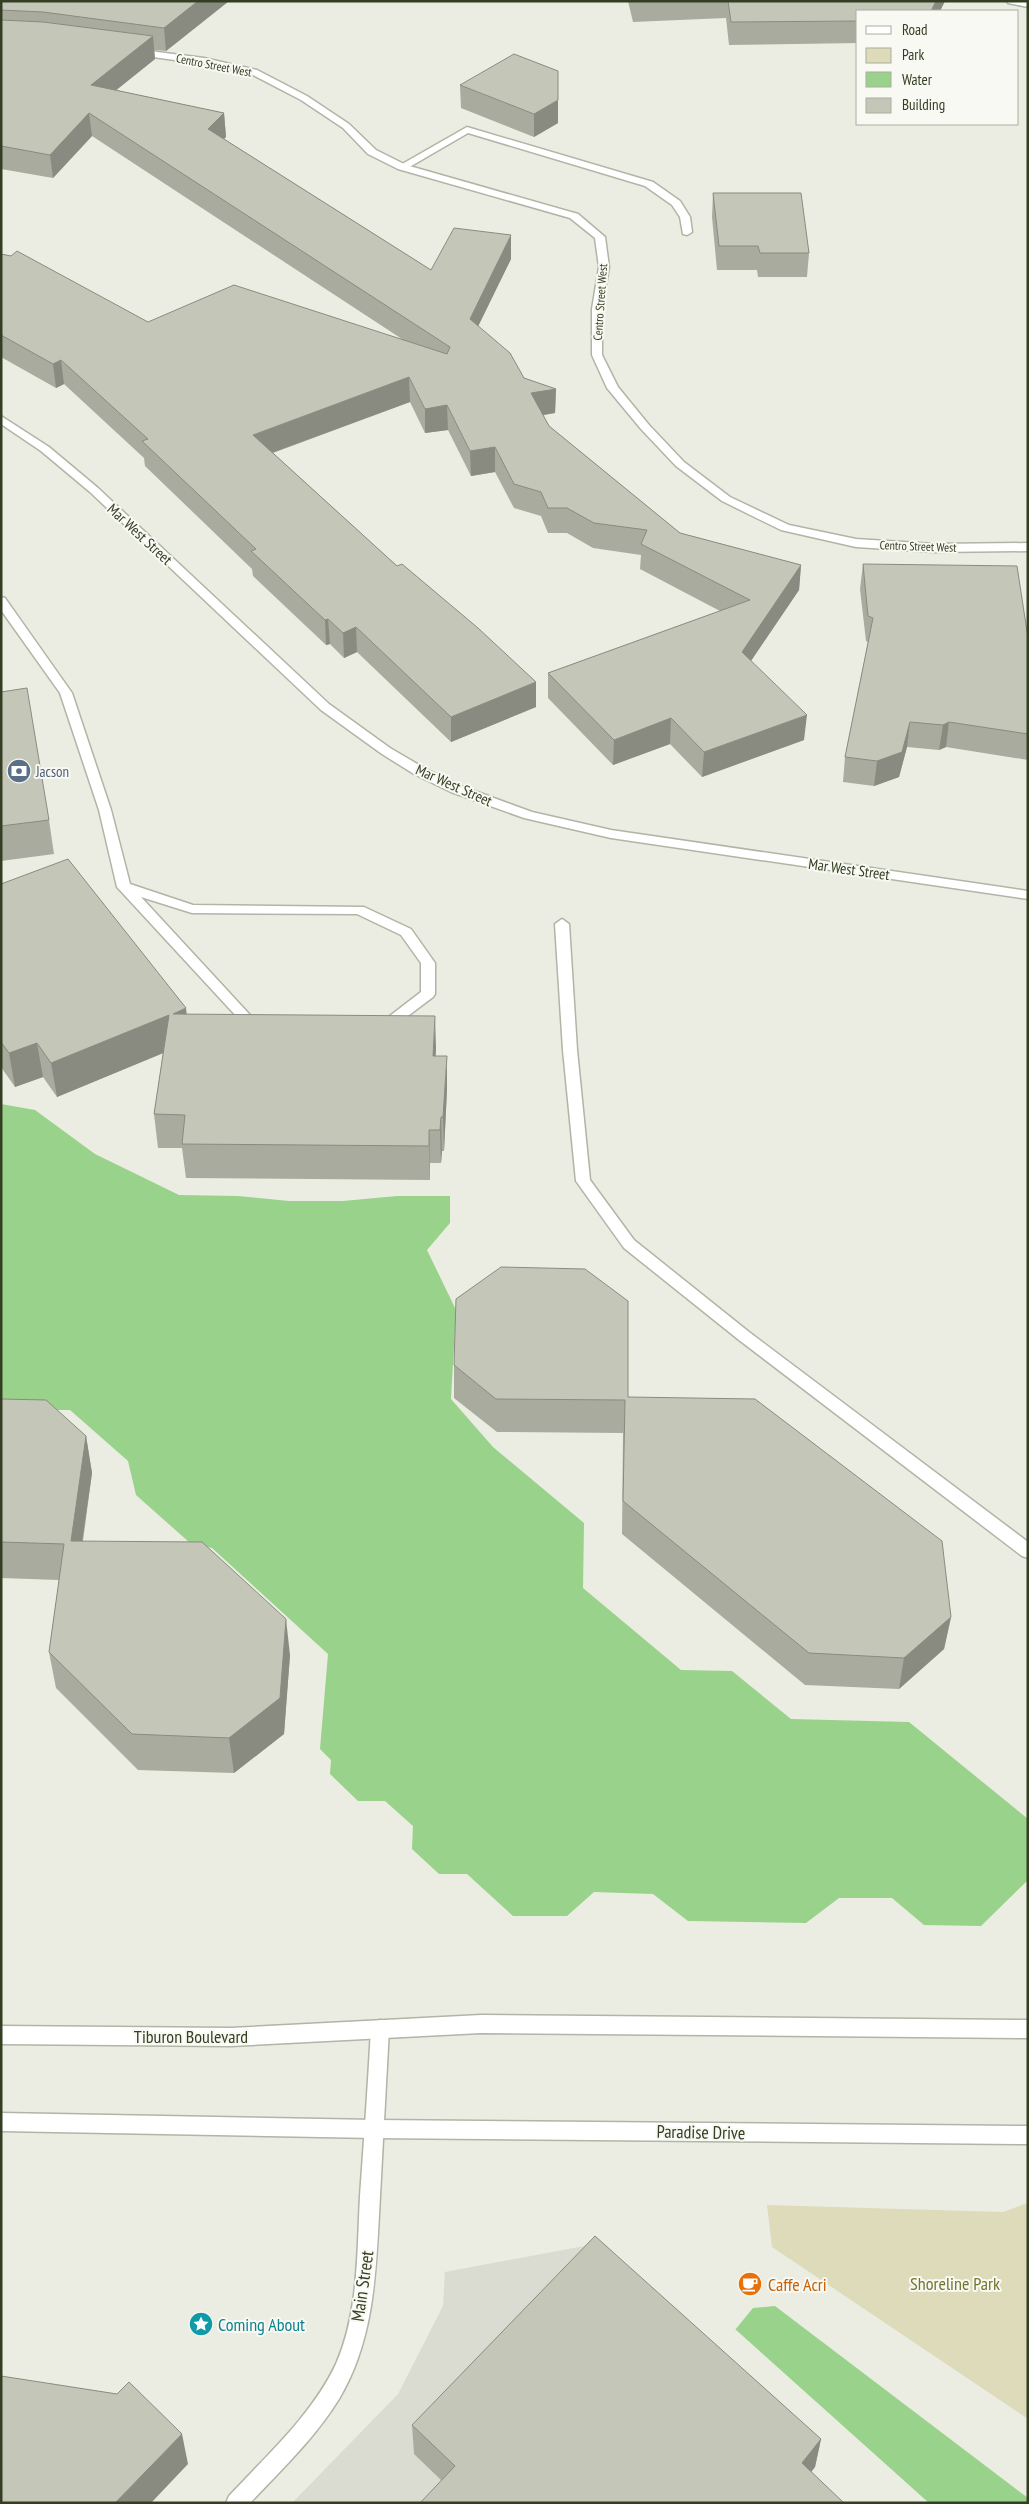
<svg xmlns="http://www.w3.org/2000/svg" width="1029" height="2504" viewBox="0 0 1029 2504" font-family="'PT Sans Narrow',sans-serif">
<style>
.built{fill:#dadcd1}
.green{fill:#dedbbb}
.water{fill:#99d28a}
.pier{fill:#ebede2}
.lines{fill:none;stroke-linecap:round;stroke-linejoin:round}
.service-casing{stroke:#b0b5a5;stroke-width:3}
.minor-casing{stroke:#b0b5a5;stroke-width:3}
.tertiary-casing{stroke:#b0b5a5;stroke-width:3}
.service{fill:#fff;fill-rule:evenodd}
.minor{fill:#fff;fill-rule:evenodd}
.tertiary{fill:#fff;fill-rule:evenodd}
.wall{fill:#a9ab9e}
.shaded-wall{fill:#898b81}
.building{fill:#c4c7b8;stroke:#898b81}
.labels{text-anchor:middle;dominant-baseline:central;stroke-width:4;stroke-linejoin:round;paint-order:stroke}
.far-street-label{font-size:12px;fill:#343e22;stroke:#f8f9f3}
.street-label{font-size:15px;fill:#343e22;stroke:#f8f9f3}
.service-label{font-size:15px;fill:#4e5e75;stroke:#f8f9f3;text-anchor:start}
.near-street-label{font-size:18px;fill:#343e22;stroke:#f8f9f3}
.near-park-label{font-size:18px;fill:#73752c;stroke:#f8f9f3}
.near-food-label{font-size:18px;fill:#c56008;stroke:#f8f9f3;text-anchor:start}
.near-culture-label{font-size:18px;fill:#0d838f;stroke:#f8f9f3;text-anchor:start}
</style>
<rect width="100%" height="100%" fill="#ebede2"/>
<polygon class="built" points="600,2243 895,2503 292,2503 398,2394 443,2306 445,2272"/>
<polygon class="green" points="1028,2203 1028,2419 772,2247 767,2205 1003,2212"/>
<g class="water">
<polygon points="1,1104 35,1110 95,1154 179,1195 238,1196 289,1201 343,1201 397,1196 450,1196 450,1223 427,1250 456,1310 451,1399 493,1447 584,1523 583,1588 681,1670 732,1671 791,1719 909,1722 1028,1819 1028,1880 981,1926 924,1925 892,1898 839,1898 806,1923 688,1921 653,1894 594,1892 567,1916 513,1916 467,1874 439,1874 412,1849 413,1826 385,1801 358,1801 330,1774 331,1760 320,1749 328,1654 212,1548 190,1543 136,1495 128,1461 70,1410 1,1410"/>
<polygon points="775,2306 1028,2498 1028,2503 593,2503 753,2308"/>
</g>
<polygon class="pier" points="735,2329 929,2503 593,2503"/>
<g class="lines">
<g class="service-casing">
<g id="service">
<polygon points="467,127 653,182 680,201 690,217 692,232 687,235 683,234 680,217 672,205 645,186 468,133 406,169 397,167"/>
<polygon points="1,597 5,598 72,693 111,810 130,884 193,905 364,907 411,929 435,963 435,994 433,997 388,1031 378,1031 376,1028 378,1025 421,992 421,963 401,935 357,914 192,913 141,897 262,1028 255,1033 250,1031 117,887 99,810 60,693 1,610"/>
<polygon points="562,919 569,924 577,1050 590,1180 634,1240 749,1332 1028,1542 1028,1558 1022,1556 739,1340 624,1248 576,1181 563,1050 555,924"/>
</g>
</g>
<g class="minor-casing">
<g id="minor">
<polygon points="1007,1 1028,1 1028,7 1008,3"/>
<polygon points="134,49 204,58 257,70 307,96 349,124 376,150 406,165 578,214 605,237 609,267 602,309 602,355 618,387 649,425 684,462 730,497 789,525 856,539 935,544 1028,543 1028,551 935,552 856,547 781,530 722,501 676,466 641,429 607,388 592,355 592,309 599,267 595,238 570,218 398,169 368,154 343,128 301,100 251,74 204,64 131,54 129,52"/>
<polygon points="1,416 49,447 98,488 329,704 390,748 424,768 461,786 532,812 611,830 1028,891 1028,899 611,838 524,818 451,792 414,774 382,754 321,710 90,492 41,451 1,424"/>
<path d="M380,2020L387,2023L389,2029C386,2085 383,2140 380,2196C376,2266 376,2337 339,2399C315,2438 281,2470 250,2503H226L229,2496C267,2455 312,2415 336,2364C359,2312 357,2251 360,2196C364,2140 368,2085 371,2029L373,2023Z"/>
</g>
</g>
<g class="tertiary-casing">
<g id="tertiary">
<polygon points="481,2015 1028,2020 1028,2038 481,2033 231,2046 1,2044 1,2026 231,2028"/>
<polygon points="1,2113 374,2120 1028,2126 1028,2144 374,2138 1,2131"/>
</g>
</g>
<use href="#service" class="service"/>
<use href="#minor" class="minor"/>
<use href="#tertiary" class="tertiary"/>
</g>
<g class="wall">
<polygon points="1,1 229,1 166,51 154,50 155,59 116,90 224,113 226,137 224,139 431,270 511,259 478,326 524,378 556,389 555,413 543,415 549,426 680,533 801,565 799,590 751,661 804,740 702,777 670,744 613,765 548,698 548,673 720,611 640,569 641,555 593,548 567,533 548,533 541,516 514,508 495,472 471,476 448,430 425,433 410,402 273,453 397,566 536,682 536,707 451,742 357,652 344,658 330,644 326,645 253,576 252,569 145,466 144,458 64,384 56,388 1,357 1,254 148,322 402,339 92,136 53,178 1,169"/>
<polygon points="628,1 945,1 940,11 858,11 858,43 729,45 726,18 633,22"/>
<polygon points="460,85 558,123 534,137 461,108"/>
<polygon points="713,193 809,253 807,277 758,277 757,270 717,270 712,217"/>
<polygon points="863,564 1028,638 1028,760 946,747 939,750 907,747 899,777 874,786 843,782 845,757 868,642 866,641 860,589"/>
<polygon points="1,692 49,820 54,854 1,861"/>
<polygon points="1,884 187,1014 436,1049 435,1056 447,1089 444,1151 442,1151 441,1163 430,1163 430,1180 186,1178 182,1148 158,1148 154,1114 163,1053 57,1097 43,1077 15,1087 1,1067"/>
<polygon points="454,1365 628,1397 951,1617 944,1649 899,1689 805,1685 622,1534 623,1433 497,1432 454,1398"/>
<polygon points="1,1399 86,1436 92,1473 83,1541 290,1655 284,1734 234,1773 138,1770 56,1688 49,1652 59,1580 1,1578"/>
<polygon points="412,2425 821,2439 815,2467 811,2472 441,2480 414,2454"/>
</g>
<g class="shaded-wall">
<polygon points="198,1 229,1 166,51 164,28"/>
<polygon points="936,1 945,1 940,11 931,11"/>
<polygon points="153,36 155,59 94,108 91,85"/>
<polygon points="558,100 558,123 534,137 534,114"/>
<polygon points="89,113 92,136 53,178 50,155"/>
<polygon points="224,113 226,137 210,152 208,129"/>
<polygon points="511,235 511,259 470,343 470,319"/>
<polygon points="61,360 64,384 56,388 53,364"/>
<polygon points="409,377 410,402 255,459 253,435"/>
<polygon points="556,389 555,413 531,417 531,393"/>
<polygon points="447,405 448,430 425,433 425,409"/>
<polygon points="495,447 495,472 471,476 470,451"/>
<polygon points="801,565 799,590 740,677 742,652"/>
<polygon points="328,619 330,644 326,645 325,620"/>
<polygon points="356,627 357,652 344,658 343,633"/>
<polygon points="536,682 536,707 451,742 451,717"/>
<polygon points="807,715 804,740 702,777 704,752"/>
<polygon points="671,718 670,744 613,765 614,740"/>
<polygon points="910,722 907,747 899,777 874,786 877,761"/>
<polygon points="949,722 946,747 939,750 943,725"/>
<polygon points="186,1008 190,1042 173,1014"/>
<polygon points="169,1015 173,1049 57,1097 51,1063"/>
<polygon points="435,1016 436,1049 434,1090 433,1056"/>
<polygon points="37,1043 43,1077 15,1087 9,1053"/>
<polygon points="447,1056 447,1089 444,1151 443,1117"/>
<polygon points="441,1117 442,1151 441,1163 440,1130"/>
<polygon points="429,1130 430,1163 430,1180 429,1146"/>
<polygon points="86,1436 92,1473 77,1577 71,1541"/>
<polygon points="951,1617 944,1649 899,1689 904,1658"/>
<polygon points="286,1619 290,1655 284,1734 234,1773 229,1738"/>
<polygon points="182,2434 188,2464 151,2503 115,2503"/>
<polygon points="821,2439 815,2467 796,2491 802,2463"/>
</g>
<g class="building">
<polygon points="1,1 198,1 164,28 43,12 1,10"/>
<polygon points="728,1 936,1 931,11 858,11 858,21 731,22"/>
<polygon points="1,20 43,22 153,36 91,85 224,113 208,129 431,270 454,228 511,235 470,319 510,353 524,378 556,389 531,393 549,426 680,533 801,565 742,652 807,715 704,752 671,718 614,740 548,673 750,600 641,544 647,530 594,523 567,508 548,508 541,492 514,484 495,447 470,451 447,405 425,409 409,377 253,435 397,566 402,564 478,628 536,682 451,717 356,627 343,633 328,619 325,620 251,551 256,549 142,441 148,439 61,360 53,364 1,335 1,254 11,256 17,251 148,322 234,285 447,354 450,347 89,113 50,155 1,146"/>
<polygon points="514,54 558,71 558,100 534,114 460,85"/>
<polygon points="713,193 801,193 809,253 760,253 758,246 719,246"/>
<polygon points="863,564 1017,566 1028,638 1028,734 949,722 943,725 910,722 902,752 877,761 845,757 873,618 868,616"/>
<polygon points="27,688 49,820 1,826 1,692"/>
<polygon points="68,859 186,1008 173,1014 435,1016 433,1056 447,1056 443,1117 441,1117 440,1130 429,1130 429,1146 182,1144 185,1115 154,1114 169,1015 51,1063 37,1043 9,1053 1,1042 1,884"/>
<polygon points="501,1267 585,1269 628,1301 628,1397 755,1399 942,1541 951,1617 904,1658 809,1653 623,1501 625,1400 496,1399 454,1365 456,1299"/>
<polygon points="1,1399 46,1400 86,1436 71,1541 202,1542 286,1619 280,1698 229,1738 132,1734 49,1652 64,1544 1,1542"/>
<polygon points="595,2236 821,2439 802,2463 844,2503 420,2503 455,2466 412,2425"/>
<polygon points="1,2376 117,2394 129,2382 182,2434 115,2503 1,2503"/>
</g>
<defs>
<g id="bank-disc" transform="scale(1.25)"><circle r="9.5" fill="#5c6f8a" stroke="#f8f9f3"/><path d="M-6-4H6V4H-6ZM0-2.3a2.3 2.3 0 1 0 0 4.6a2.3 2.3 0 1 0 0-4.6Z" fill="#fff"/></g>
<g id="cafe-disc" transform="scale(1.25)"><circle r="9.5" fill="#e8710a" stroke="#f8f9f3"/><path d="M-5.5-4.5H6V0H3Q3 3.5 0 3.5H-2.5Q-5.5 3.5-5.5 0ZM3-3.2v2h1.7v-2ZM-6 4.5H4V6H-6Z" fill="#fff"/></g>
<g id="sight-disc" transform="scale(1.25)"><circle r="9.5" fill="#0f9aa8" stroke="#f8f9f3"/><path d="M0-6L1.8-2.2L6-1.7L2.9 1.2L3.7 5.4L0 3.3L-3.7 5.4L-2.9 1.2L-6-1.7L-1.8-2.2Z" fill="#fff"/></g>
</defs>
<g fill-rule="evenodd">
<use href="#bank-disc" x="19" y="771"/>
<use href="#cafe-disc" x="750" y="2284"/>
<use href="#sight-disc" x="201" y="2324"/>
</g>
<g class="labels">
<g class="far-street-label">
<text transform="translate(214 65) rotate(11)">Centro Street West</text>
<text transform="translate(600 302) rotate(-86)">Centro Street West</text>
<text transform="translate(918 546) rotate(2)">Centro Street West</text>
</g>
<g class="street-label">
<text transform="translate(140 534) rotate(43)">Mar West Street</text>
<text transform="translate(454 785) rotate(24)">Mar West Street</text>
<text transform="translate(849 869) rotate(8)">Mar West Street</text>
</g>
<g class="service-label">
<text x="36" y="771">Jacson</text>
</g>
<g class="near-street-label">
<text x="191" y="2036">Tiburon Boulevard</text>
<text transform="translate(701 2132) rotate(1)">Paradise Drive</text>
<text transform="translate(362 2286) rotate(-82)">Main Street</text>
</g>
<g class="near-park-label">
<text x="955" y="2283">Shoreline Park</text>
</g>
<g class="near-food-label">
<text x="768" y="2284">Caffe Acri</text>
</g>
<g class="near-culture-label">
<text x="218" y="2324">Coming About</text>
</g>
</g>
<rect width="1029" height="2504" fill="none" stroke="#343e22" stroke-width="5"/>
<rect x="856" y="10" width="162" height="115" fill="#f8f9f3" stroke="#aaae9f"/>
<rect x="866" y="26" width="25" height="8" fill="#ffffff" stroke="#aaae9f"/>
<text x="902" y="35" font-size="15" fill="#343e22">Road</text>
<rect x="866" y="48" width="25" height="15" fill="#dedbbb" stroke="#aaae9f"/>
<text x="902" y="60" font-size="15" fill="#343e22">Park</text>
<rect x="866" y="72" width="25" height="15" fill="#99d28a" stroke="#aaae9f"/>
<text x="902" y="85" font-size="15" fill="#343e22">Water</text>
<rect x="866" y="98" width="25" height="15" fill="#c4c7b8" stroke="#aaae9f"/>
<text x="902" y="110" font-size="15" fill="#343e22">Building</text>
</svg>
